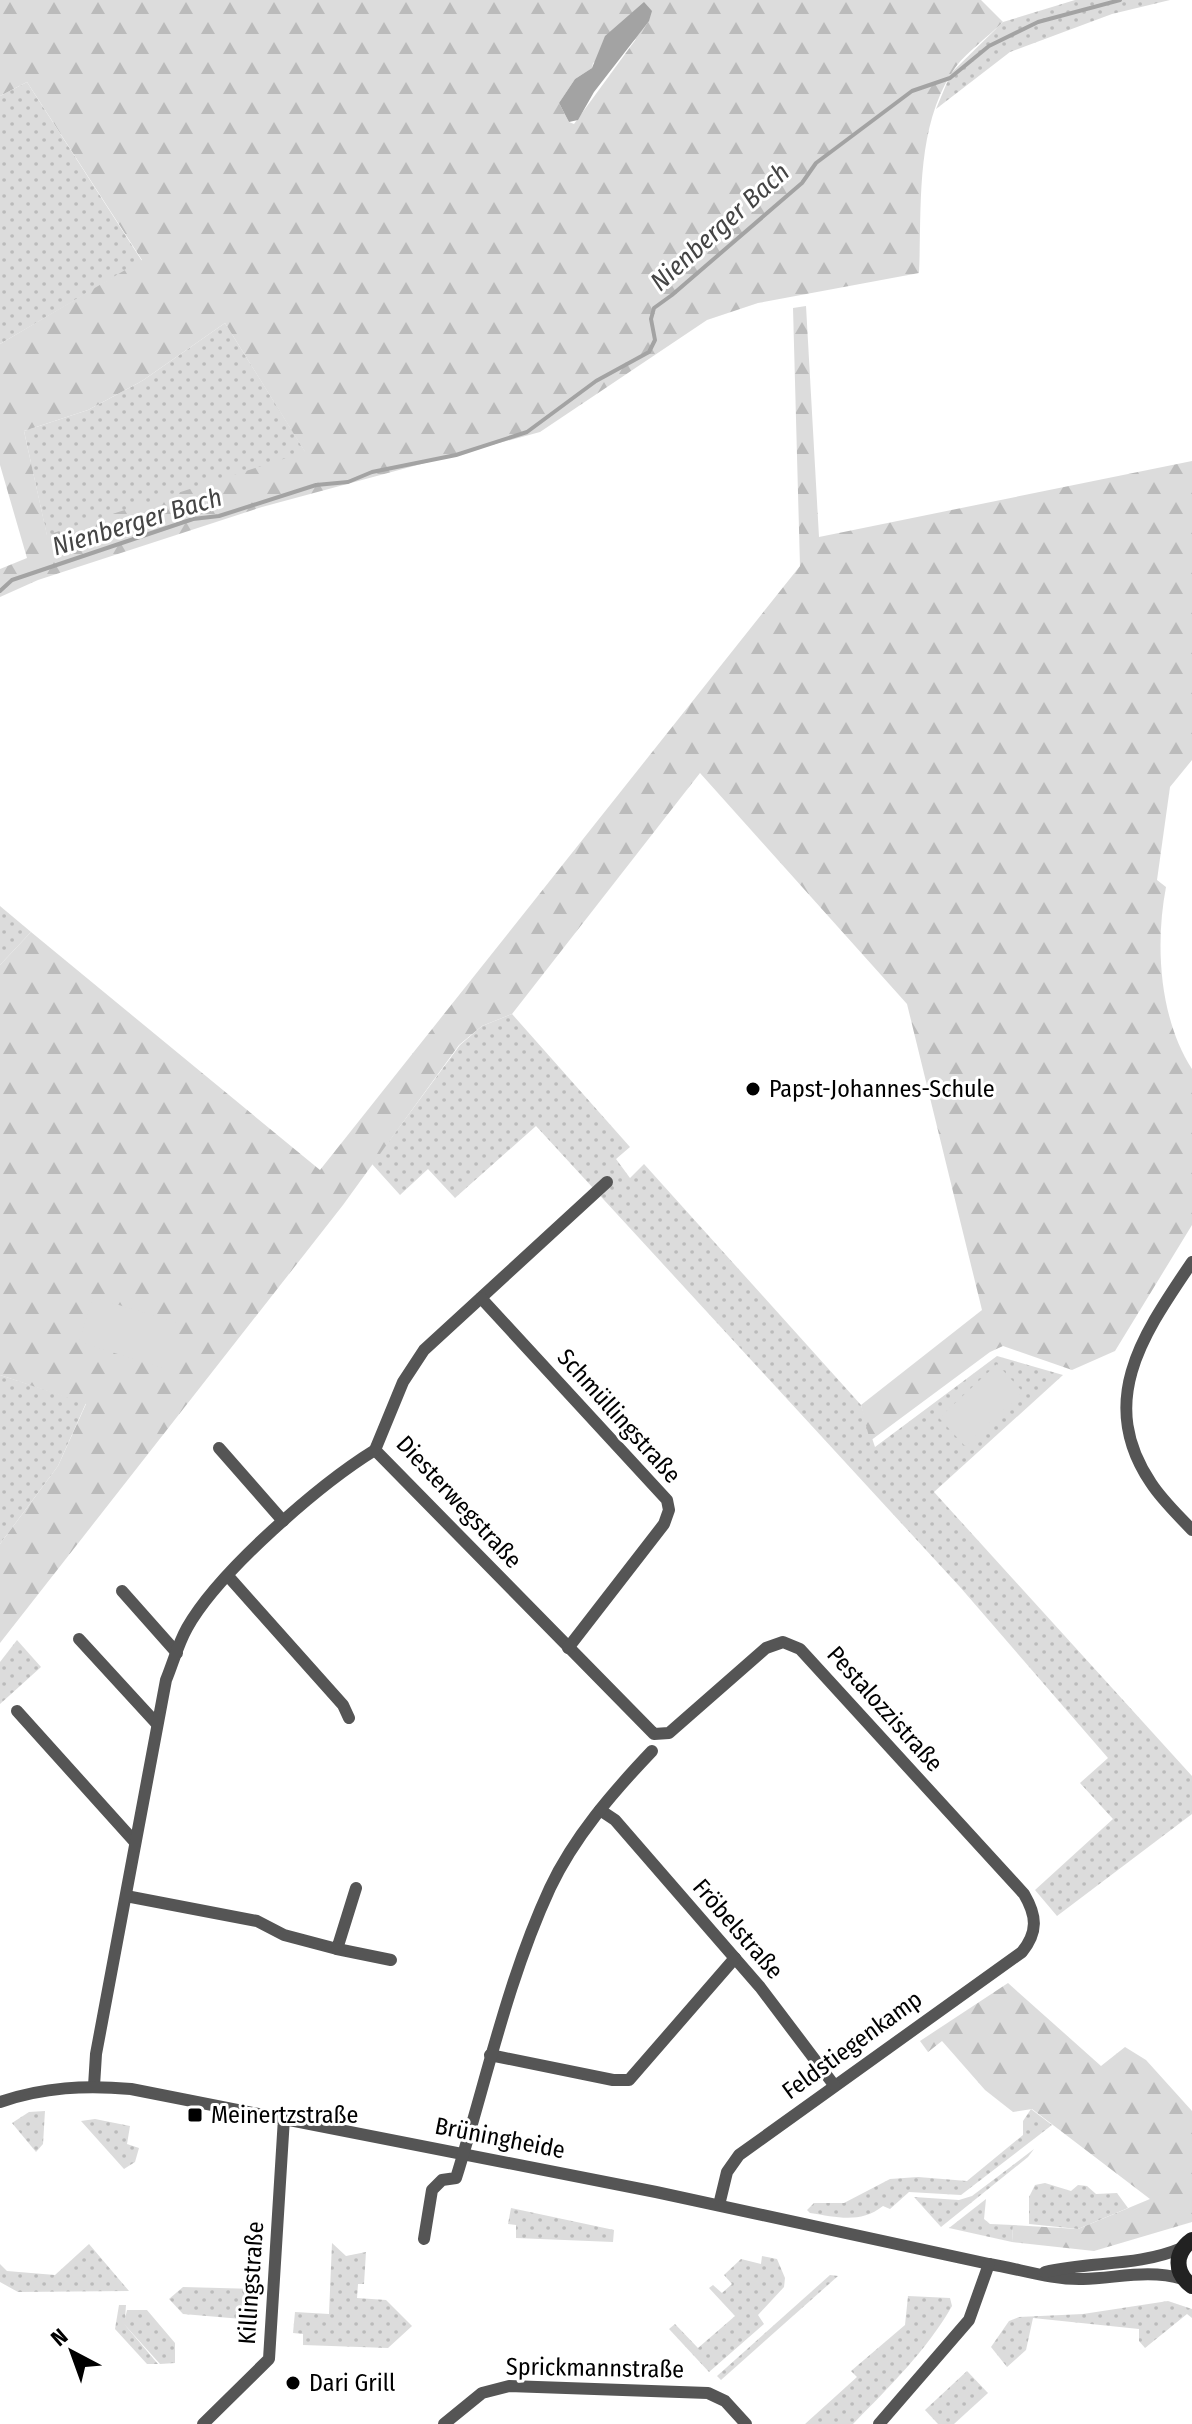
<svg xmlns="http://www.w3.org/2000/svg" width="1192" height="2424" viewBox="0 0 1192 2424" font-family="'Fira Sans Condensed',sans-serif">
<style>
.green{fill:url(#green-dots)}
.forest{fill:url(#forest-firs);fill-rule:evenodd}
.pitch{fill:#dcdcdc}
.water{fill:#a3a3a3}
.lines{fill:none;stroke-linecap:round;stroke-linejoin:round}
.stream{stroke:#a3a3a3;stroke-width:4}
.street{stroke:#555;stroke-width:12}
.secondary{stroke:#222;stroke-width:16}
.poi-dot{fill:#000;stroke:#fff;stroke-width:3}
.labels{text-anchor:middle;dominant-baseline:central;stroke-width:6;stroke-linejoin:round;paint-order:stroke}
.poi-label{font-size:24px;fill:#000;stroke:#fff;text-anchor:start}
.street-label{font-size:24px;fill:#000;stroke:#fff}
.water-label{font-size:26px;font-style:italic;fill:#444;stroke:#fff}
</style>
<defs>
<pattern id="green-dots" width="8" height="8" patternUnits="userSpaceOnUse" patternTransform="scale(2)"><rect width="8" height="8" fill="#dcdcdc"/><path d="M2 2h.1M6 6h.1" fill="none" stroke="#bbb" stroke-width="1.8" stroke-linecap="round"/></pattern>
<pattern id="forest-firs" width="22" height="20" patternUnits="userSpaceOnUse" patternTransform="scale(2)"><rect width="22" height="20" fill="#dcdcdc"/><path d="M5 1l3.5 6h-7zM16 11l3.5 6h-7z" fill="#bbb"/></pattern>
</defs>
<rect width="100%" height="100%" fill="#fff"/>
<g class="green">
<polygon points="1075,0 1170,0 1112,14 1010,52 936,109 951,73 1003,22"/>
<polygon points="27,82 142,261 0,344 0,96"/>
<polygon points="225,323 306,453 47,536 24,431 88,410 142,381"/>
<polygon points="0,906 31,932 0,965"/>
<polygon points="512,1014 630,1147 616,1159 630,1178 644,1164 861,1405 875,1447 997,1356 1063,1375 934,1492 1192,1776 1192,1814 1057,1916 1035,1890 1113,1819 1080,1783 1108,1758 960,1587 536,1126 455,1198 428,1169 400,1195 372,1164 460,1045 482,1026"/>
<polygon points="0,1375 86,1403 58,1466 0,1544"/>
<polygon points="17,1640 41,1667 0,1704 0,1662"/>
<path d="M1031,2109L1052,2125L961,2195L909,2192L890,2209L883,2206C860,2224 837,2217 810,2213L807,2210L814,2203H844L890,2179L918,2177L967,2181L1023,2135V2121Z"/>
<polygon points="45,2111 43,2144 36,2152 12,2123 29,2112"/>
<polygon points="95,2119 130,2126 127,2144 139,2148 135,2162 124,2169 81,2121"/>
<polygon points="1034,2149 1028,2157 941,2227 914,2197 959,2200 972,2196"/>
<polygon points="1045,2183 1071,2191 1078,2185 1087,2186 1096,2194 1117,2193 1128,2208 1078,2229 1029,2224 1029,2197 1035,2185"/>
<polygon points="986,2199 984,2219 990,2224 1013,2225 1012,2242 949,2228"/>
<polygon points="511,2208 614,2230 613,2242 516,2238 516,2225 508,2224"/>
<polygon points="332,2243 346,2256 366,2252 364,2284 358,2284 357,2298 386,2300 412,2326 388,2348 303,2345 303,2334 293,2333 295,2312 329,2314"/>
<polygon points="89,2244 129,2291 18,2292 0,2282 0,2264 7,2271 55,2275"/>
<polygon points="762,2256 777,2259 785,2278 784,2287 758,2315 764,2324 709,2372 669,2329 675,2324 698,2348 735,2316 709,2288 713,2285 722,2293 732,2284 724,2275 741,2259 761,2264"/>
<polygon points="830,2275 838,2276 721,2380 717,2376"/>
<polygon points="183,2287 258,2289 254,2320 183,2314 169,2299"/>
<path d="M908,2296L950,2298L952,2306C927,2350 889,2387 853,2424H805L857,2377L851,2371L905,2325Z"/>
<polygon points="1168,2301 1192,2309 1192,2318 1187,2314 1145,2348 1139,2341 1139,2329 1033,2318 1026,2350 1007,2367 991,2347 1009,2321 1019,2317 1083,2314"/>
<polygon points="119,2305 126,2305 125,2319 127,2310 147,2310 175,2343 175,2363 160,2364 124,2324 158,2364 147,2364 115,2329"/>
<polygon points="967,2371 988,2393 954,2424 938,2424 925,2410"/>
</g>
<g class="forest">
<path d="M0,0H981L1003,22C987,38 962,55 951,74C915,132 922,209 919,273L758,303L707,320L540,432L262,507L38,580L0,597V569L27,558L0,465V344L142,260L27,82L0,96ZM636,39L574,124L569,122L559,103L575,79L592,68L593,63ZM225,323L305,452L47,535L24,431L88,410L142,381Z"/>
<path d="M806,306L819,537L1192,461V760L1170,787L1157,880L1166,887C1155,944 1159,1018 1192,1069V1225L1115,1351L1072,1370L1003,1346L990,1352L870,1441L861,1405L982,1310L907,1004L700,773L512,1014L482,1026L459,1045L343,1205L0,1643V1544L58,1466L86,1404L0,1375V965L31,932L320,1170L800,566L793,308Z"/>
<polygon points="1008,1983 1101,2066 1125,2047 1146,2060 1192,2111 1192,2222 1094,2251 1012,2242 1013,2225 1078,2229 1150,2199 1032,2109 1013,2112 985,2090 942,2041 928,2052 920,2041"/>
</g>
<g class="pitch">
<polygon points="93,1297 181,1324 166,1369 79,1342"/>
<polygon points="997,1364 1023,1392 965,1446 939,1418"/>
</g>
<polygon class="water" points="644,2 652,11 649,21 594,92 578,120 569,122 559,103 575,79 592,68 605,36"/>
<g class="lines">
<polyline class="stream" points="0,591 12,580 193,519 219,516 316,485 348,482 372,472 456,455 527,432 596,381 649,352 655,340 651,319 654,308 672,295 802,183 816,163 912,91 950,78 989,46 1038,22 1120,0"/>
<g class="street">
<path d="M607,1182L424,1350L403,1382L375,1450L654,1734L669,1733L766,1648L783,1642L800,1649L1024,1894C1037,1916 1038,1932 1022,1952L739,2155L727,2172L719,2205"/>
<path d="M1192,1262C1145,1332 1095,1400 1151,1483C1162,1500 1178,1515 1192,1530"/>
<polyline points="481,1298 667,1500 669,1510 664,1524 568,1648"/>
<polyline points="219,1448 283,1521"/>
<polyline points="228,1576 343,1705 349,1718"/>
<polyline points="122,1591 177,1653"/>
<polyline points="79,1639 157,1724"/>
<polyline points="17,1711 134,1841"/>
<polyline points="600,1810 615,1820 760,1987 834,2085"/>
<polyline points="126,1896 257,1921 284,1935 337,1949 356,1888"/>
<polyline points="337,1949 391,1960"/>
<polyline points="490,2055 613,2080 629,2080 735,1958"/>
<path d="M94,2086L96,2054L166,1680C173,1663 178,1644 187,1628C219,1571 320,1484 375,1450"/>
<path d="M0,2102C44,2087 86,2085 131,2089L656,2192L989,2264C1020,2269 1052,2280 1083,2279C1118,2278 1148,2269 1183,2279"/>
<path d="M424,2239L432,2190L442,2180L456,2178C486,2082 507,1981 550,1888C574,1837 613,1792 652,1751"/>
<path d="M1045,2272C1091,2261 1137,2267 1182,2248"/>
<polyline points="203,2424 269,2359 284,2118"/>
<polyline points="444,2424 482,2393 509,2386 708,2393 725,2401 746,2424"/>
<polyline points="879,2424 969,2320 989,2264"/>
</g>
<path class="secondary" d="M1192,2240C1174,2253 1174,2273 1192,2286"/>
</g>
<g class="poi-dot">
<circle cx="753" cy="1089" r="8"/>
<rect x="187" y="2107" width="16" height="16" rx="4"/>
<circle cx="293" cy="2383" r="8"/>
</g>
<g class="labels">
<g class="poi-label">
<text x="769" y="1089">Papst-Johannes-Schule</text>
<text x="211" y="2115">Meinertzstraße</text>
<text x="309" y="2383">Dari Grill</text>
</g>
<g class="street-label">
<text transform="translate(619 1416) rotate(48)">Schmüllingstraße</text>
<text transform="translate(459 1502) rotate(47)">Diesterwegstraße</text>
<text transform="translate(885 1709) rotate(48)">Pestalozzistraße</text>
<text transform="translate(738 1929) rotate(49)">Fröbelstraße</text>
<text transform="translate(852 2045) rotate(-36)">Feldstiegenkamp</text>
<text transform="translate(500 2138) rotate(11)">Brüningheide</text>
<text transform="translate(251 2283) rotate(-86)">Killingstraße</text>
<text transform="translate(595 2368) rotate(1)">Sprickmannstraße</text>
</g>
<g class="water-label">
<text transform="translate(720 227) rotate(-42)">Nienberger Bach</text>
<text transform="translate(137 522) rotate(-17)">Nienberger Bach</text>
</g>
</g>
<g transform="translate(72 2352) rotate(319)" stroke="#ffffff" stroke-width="6" paint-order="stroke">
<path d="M0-6L14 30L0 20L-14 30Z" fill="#000000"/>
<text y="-12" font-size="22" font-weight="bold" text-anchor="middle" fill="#000000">N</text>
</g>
</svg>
